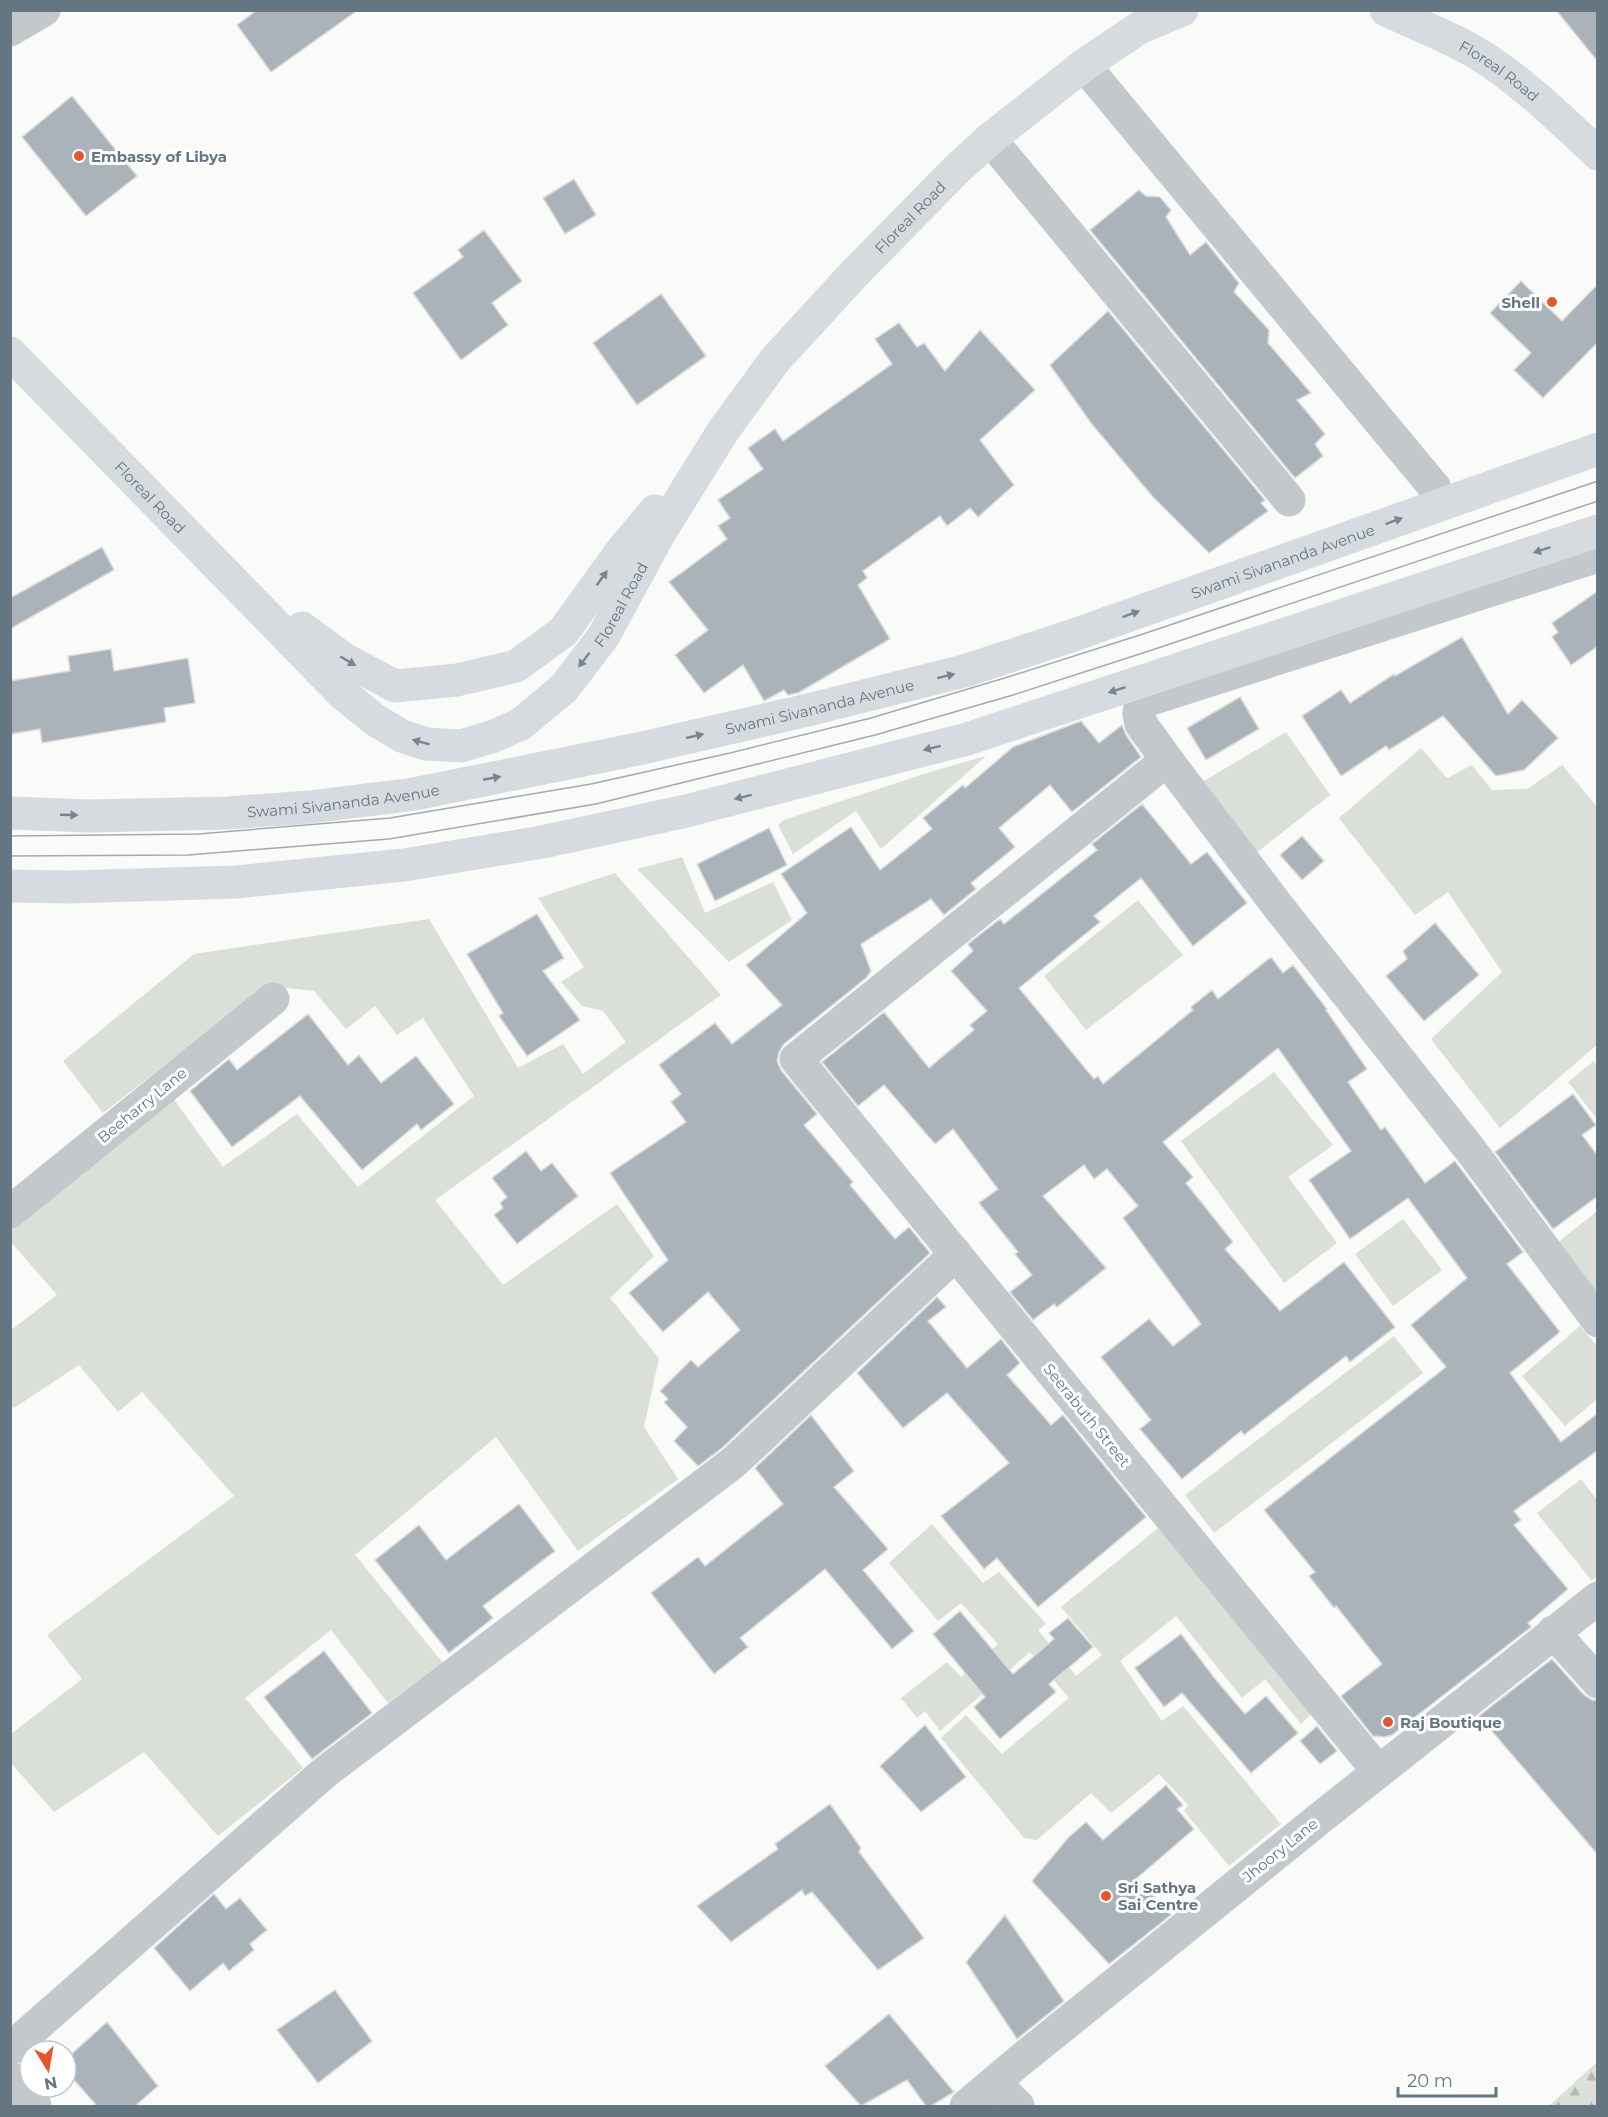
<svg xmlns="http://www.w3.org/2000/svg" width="1608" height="2117" viewBox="0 0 1608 2117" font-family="Montserrat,sans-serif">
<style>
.green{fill:#dadfd7}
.forest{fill:url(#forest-firs)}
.building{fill:#aab3b9;stroke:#dcdcda;stroke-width:1.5}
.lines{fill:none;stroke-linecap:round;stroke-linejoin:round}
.street{stroke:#c3c8cc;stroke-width:33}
.secondary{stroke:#d6dbdf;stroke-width:33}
.tram{stroke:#a2aab0;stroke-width:1.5}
.oneway{fill:#768591}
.poi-dot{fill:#e4572e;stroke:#fff;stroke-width:2}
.labels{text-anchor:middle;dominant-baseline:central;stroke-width:6;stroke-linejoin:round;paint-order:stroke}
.street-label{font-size:15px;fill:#657683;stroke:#fff}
.poi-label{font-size:15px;font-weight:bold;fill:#657683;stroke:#fff;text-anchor:start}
</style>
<defs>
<pattern id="forest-firs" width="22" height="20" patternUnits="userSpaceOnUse" patternTransform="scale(1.5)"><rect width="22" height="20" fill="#dadfd7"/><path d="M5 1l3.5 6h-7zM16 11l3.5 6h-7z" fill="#b4b9b4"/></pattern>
</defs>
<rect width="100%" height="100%" fill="#fafaf8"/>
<g class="green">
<polygon points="1286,732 1330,795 1256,853 1201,783"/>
<polygon points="1421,748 1447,778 1472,765 1492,790 1527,789 1562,765 1597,807 1597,1045 1500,1128 1431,1039 1502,972 1448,892 1415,915 1339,818"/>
<polygon points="986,756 881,849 856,811 793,854 778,825 784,820 933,771"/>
<polygon points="682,857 705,913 773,882 792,920 729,962 637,869"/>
<polygon points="615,873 721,995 435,1200 503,1285 617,1204 654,1256 610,1298 659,1358 644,1427 678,1479 578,1551 496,1437 355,1555 443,1663 388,1703 331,1630 245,1698 303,1768 218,1836 144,1752 54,1812 11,1763 11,1734 82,1679 47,1635 234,1496 142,1392 118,1412 79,1365 14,1408 11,1405 11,1330 57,1295 11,1242 10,1228 173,1098 223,1167 297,1114 358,1187 474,1096 423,1018 397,1035 375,1006 346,1029 314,991 268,986 103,1113 63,1061 194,954 429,919 518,1068 563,1044 583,1074 626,1042 603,1011 582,1006 561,982 584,967 538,898"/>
<polygon points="1138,900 1183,955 1086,1030 1044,976"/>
<polygon points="1594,1061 1597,1066 1597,1119 1568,1082"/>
<polygon points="1274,1072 1333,1145 1288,1177 1337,1243 1284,1283 1181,1141"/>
<polygon points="1597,1211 1597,1295 1556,1244"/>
<polygon points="1403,1219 1442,1270 1393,1306 1355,1254"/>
<polygon points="1580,1326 1597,1346 1597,1399 1565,1426 1522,1376"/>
<polygon points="1394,1336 1423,1373 1214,1533 1185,1495"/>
<polygon points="1581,1479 1597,1500 1597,1576 1592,1581 1537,1513"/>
<polygon points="932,1524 983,1583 999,1572 1046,1624 1038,1630 1076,1676 1102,1655 1061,1607 1162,1525 1316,1710 1301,1724 1265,1679 1242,1698 1176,1616 1120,1661 1162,1721 1183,1706 1281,1824 1229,1866 1184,1811 1188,1805 1159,1774 1111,1813 1091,1793 1037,1840 1024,1838 941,1738 966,1715 1002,1754 1069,1698 1030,1652 940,1731 925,1711 917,1718 901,1698 947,1662 961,1677 998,1644 961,1603 938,1621 889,1563"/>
</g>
<polygon class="forest" points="1597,2062 1597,2106 1549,2106"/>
<g class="building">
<polygon points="257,10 358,10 271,72 237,25"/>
<polygon points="1556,10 1598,10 1598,62"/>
<polygon points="72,96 137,176 86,216 22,137"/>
<polygon points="574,179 596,215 565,234 543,198"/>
<polygon points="1139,190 1146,196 1160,197 1171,210 1166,217 1190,255 1206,242 1239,283 1234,292 1269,330 1268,343 1311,393 1297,400 1325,434 1315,444 1323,456 1295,478 1090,230"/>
<polygon points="484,230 522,281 492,303 508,325 461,360 413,293 463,257 458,250"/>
<polygon points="1521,281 1562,321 1598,284 1598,342 1543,398 1514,370 1531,353 1490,313"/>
<polygon points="661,294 706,356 637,405 593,343"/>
<polygon points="1108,311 1265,500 1261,503 1268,511 1209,553 1153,497 1091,423 1050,365"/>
<polygon points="899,323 917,347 924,343 945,371 980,330 1035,390 980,440 1014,485 978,517 970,508 947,526 940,516 863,571 867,578 858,585 890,639 798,693 788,695 784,690 764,701 743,665 704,693 675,655 708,630 669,582 727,539 718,526 730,518 718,500 763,469 748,448 775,429 783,441 892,364 875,339"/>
<polygon points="102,547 114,570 10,629 10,598"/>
<polygon points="1598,591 1598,646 1571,665 1552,637 1558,632 1552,623"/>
<polygon points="1462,637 1508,714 1522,700 1558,738 1524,770 1496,776 1443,716 1389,750 1386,746 1341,776 1302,716 1341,690 1350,703 1394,674 1395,676"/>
<polygon points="111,649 114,671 188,658 195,703 164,708 166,722 42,743 40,729 10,734 10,681 70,671 68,656"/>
<polygon points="1240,697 1259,729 1206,760 1187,728"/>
<polygon points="1081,721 1099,743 1122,725 1126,735 1141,757 1072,812 1050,785 999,828 1015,847 971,883 976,889 944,915 931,899 861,944 871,971 866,978 784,1044 779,1052 777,1061 781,1070 817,1114 804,1125 853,1182 850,1185 895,1239 909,1227 930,1253 722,1448 698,1466 674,1441 687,1427 664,1402 668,1399 660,1391 691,1360 698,1367 740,1330 708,1292 663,1332 629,1293 668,1260 610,1173 686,1122 671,1102 681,1094 659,1065 715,1023 732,1044 782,1005 746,965 807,913 781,874 851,827 880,870 932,829 923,818 963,785 965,788 1013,747"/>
<polygon points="1142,804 1191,864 1207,852 1247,903 1193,946 1141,878 1094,916 1100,922 1019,988 1094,1079 1098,1076 1103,1084 1193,1010 1191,1007 1212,990 1218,999 1271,957 1283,973 1293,965 1327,1009 1326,1010 1367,1069 1348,1082 1381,1130 1385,1127 1425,1183 1455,1161 1523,1252 1507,1264 1560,1332 1510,1373 1561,1442 1598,1413 1598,1450 1514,1511 1521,1520 1514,1525 1568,1589 1528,1623 1531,1627 1392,1735 1384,1737 1373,1736 1341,1696 1382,1664 1336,1606 1334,1608 1309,1576 1315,1572 1264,1510 1446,1367 1411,1325 1467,1278 1408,1198 1350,1239 1309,1180 1351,1151 1278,1048 1163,1142 1193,1177 1186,1183 1233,1242 1225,1249 1280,1311 1344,1262 1395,1327 1350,1362 1346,1356 1244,1435 1241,1431 1182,1479 1140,1429 1151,1420 1101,1357 1149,1319 1173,1346 1201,1324 1123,1218 1138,1206 1107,1169 1094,1179 1084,1165 1043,1196 1106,1268 1057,1307 1054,1304 1033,1320 1010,1292 1032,1275 1015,1254 1018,1252 979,1203 998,1189 953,1129 935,1144 884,1085 858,1106 822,1062 884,1012 929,1068 974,1030 970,1025 987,1011 951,971 973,951 968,944 1000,919 1004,924 1097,850 1092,844"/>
<polygon points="769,828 787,865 715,901 697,864"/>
<polygon points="1302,836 1324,861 1302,880 1280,855"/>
<polygon points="537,914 564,958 543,971 580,1020 527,1056 499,1016 503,1013 467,954"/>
<polygon points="1435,923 1479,975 1424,1021 1386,976 1407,959 1403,951"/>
<polygon points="308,1014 348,1065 359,1055 381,1083 416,1056 454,1104 421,1130 417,1124 362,1170 300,1096 232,1147 190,1091 229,1059 237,1070"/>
<polygon points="1573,1094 1596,1125 1582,1135 1598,1156 1598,1196 1553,1229 1495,1152"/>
<polygon points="526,1151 541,1171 552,1163 578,1196 517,1244 494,1215 503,1208 500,1203 507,1197 492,1178"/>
<polygon points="937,1297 946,1307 928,1321 967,1368 1001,1339 1020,1363 1007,1375 1051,1425 1063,1415 1146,1517 1038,1607 997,1558 984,1569 941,1516 1009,1463 947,1393 903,1428 857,1373"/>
<polygon points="811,1415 854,1471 834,1487 888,1549 863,1570 914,1631 892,1649 825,1569 740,1638 748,1647 714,1674 651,1593 698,1557 705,1566 783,1504 755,1468"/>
<polygon points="519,1504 555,1551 483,1606 493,1618 449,1653 375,1560 419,1525 446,1560"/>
<polygon points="960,1611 1013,1674 1054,1639 1049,1633 1068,1618 1093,1647 1049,1684 1056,1692 1000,1739 974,1707 985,1697 933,1634"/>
<polygon points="1181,1634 1216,1680 1245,1714 1266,1696 1298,1733 1251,1773 1182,1693 1164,1707 1135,1668"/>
<polygon points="324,1651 372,1713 312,1759 264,1697"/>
<polygon points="1552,1659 1584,1695 1592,1700 1598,1700 1598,1855 1479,1716"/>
<polygon points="925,1725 966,1777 921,1812 880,1766"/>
<polygon points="1317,1726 1337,1751 1320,1764 1300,1741"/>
<polygon points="1166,1785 1183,1805 1177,1809 1194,1829 1137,1878 1171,1915 1109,1964 1032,1881 1068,1838 1086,1822 1103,1840"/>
<polygon points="830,1804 861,1848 859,1852 924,1938 878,1970 812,1892 805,1896 802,1890 731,1942 697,1906 778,1849 775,1844"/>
<polygon points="214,1894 226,1909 240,1898 267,1930 250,1944 254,1950 229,1971 223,1963 190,1991 154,1948"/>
<polygon points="1005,1915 1064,2001 1017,2039 966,1962"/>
<polygon points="335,1990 372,2041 318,2083 277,2030"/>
<polygon points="889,2014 954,2092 931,2106 926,2106 907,2080 861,2106 825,2066"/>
<polygon points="107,2022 158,2086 135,2106 97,2106 66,2071 66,2059"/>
</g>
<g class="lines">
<g class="street">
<polyline points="10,30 44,10"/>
<polyline points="1084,65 1435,488"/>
<polyline points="990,139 1289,500"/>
<polyline points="1598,556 1148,700 1140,706 1139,714 1141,724 1167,760 1277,905 1472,1152 1598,1321"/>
<polyline points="1167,760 796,1059 1378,1771"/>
<polyline points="10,1212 273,999"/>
<polyline points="1553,1632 1598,1682"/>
<polyline points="10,2049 324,1773 734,1462 956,1254"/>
<polyline points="10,2078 35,2106"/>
<polyline points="995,2083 1018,2106"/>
<polyline points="966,2106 1017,2063 1324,1815 1598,1598"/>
</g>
<g class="secondary">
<path id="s1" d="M1386,10C1420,26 1458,40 1489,61C1529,88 1563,121 1598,154"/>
<path id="s2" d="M10,353L342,693L375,720L402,736L426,744L461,746L494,736L521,724L564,688L603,637L659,534L723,431L775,360L852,276L957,169L990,139L1084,65L1139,28L1182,10"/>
<polyline points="302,628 344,659 395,686 457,680 516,666 563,632 623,549 655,511"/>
<path id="s3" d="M10,813L88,816L227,813L309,807L414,794L638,749L808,710L964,671L1071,636L1598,449"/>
<polyline points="10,886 70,887 236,882 404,865 542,842 682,812 967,739 1598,531"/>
</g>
<g class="tram">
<polyline points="10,836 198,834 390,818 591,784 730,753 871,718 1008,677 1143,634 1598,481"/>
<polyline points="10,856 188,855 389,839 596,804 875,735 1013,695 1149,651 1598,501"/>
</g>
</g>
<defs><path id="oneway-solid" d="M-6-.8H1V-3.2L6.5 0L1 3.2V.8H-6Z" transform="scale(1.5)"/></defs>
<g class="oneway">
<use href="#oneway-solid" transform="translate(1394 521) rotate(-20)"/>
<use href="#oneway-solid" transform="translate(1542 550) rotate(162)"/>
<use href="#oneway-solid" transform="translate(602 578) rotate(-54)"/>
<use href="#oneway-solid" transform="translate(1131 614) rotate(-20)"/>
<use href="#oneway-solid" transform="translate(584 660) rotate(127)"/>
<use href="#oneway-solid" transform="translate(348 661) rotate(30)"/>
<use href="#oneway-solid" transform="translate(946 676) rotate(-14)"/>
<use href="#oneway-solid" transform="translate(1117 690) rotate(162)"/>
<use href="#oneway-solid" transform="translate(695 736) rotate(-13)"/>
<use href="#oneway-solid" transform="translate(421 742) rotate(-165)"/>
<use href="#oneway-solid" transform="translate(932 748) rotate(166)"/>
<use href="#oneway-solid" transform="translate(492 778) rotate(-11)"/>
<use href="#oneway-solid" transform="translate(743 797) rotate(166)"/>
<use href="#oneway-solid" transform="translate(69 815) rotate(2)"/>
</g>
<g class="poi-dot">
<circle cx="79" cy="156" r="6"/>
<circle cx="1552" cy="302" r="6"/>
<circle cx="1388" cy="1722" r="6"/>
<circle cx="1106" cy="1896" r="6"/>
</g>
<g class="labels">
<g class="street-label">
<text stroke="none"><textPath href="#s1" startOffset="129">Floreal Road</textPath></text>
<text stroke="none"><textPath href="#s2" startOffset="1317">Floreal Road</textPath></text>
<text stroke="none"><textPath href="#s2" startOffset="201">Floreal Road</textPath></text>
<text stroke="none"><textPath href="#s3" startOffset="1306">Swami Sivananda Avenue</textPath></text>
<text stroke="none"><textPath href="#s2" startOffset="831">Floreal Road</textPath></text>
<text stroke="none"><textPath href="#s3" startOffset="820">Swami Sivananda Avenue</textPath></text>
<text stroke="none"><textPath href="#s3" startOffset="334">Swami Sivananda Avenue</textPath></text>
<text transform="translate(142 1105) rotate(-39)">Beeharry Lane</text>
<text transform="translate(1087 1415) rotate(51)">Seerabuth Street</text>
<text transform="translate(1280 1850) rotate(-39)">Jhoory Lane</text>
</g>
<g class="poi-label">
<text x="91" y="156">Embassy of Libya</text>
<text x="1540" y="302" text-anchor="end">Shell</text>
<text x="1400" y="1722">Raj Boutique</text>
<text x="1118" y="1887">Sri Sathya<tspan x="1118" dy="17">Sai Centre</tspan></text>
</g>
</g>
<rect width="1608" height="2117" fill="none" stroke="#657683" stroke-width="24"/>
<g transform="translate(48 2069) rotate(169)"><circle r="28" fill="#ffffff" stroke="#c1c8cd" stroke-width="1.5"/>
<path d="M0-4.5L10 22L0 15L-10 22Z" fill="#e4572e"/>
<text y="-9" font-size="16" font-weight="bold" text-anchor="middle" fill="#657683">N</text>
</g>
<path d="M1398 2087v9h98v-9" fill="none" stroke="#657683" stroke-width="3"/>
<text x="1407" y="2087" font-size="18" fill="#657683" stroke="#ffffff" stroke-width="4.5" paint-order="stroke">20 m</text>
</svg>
